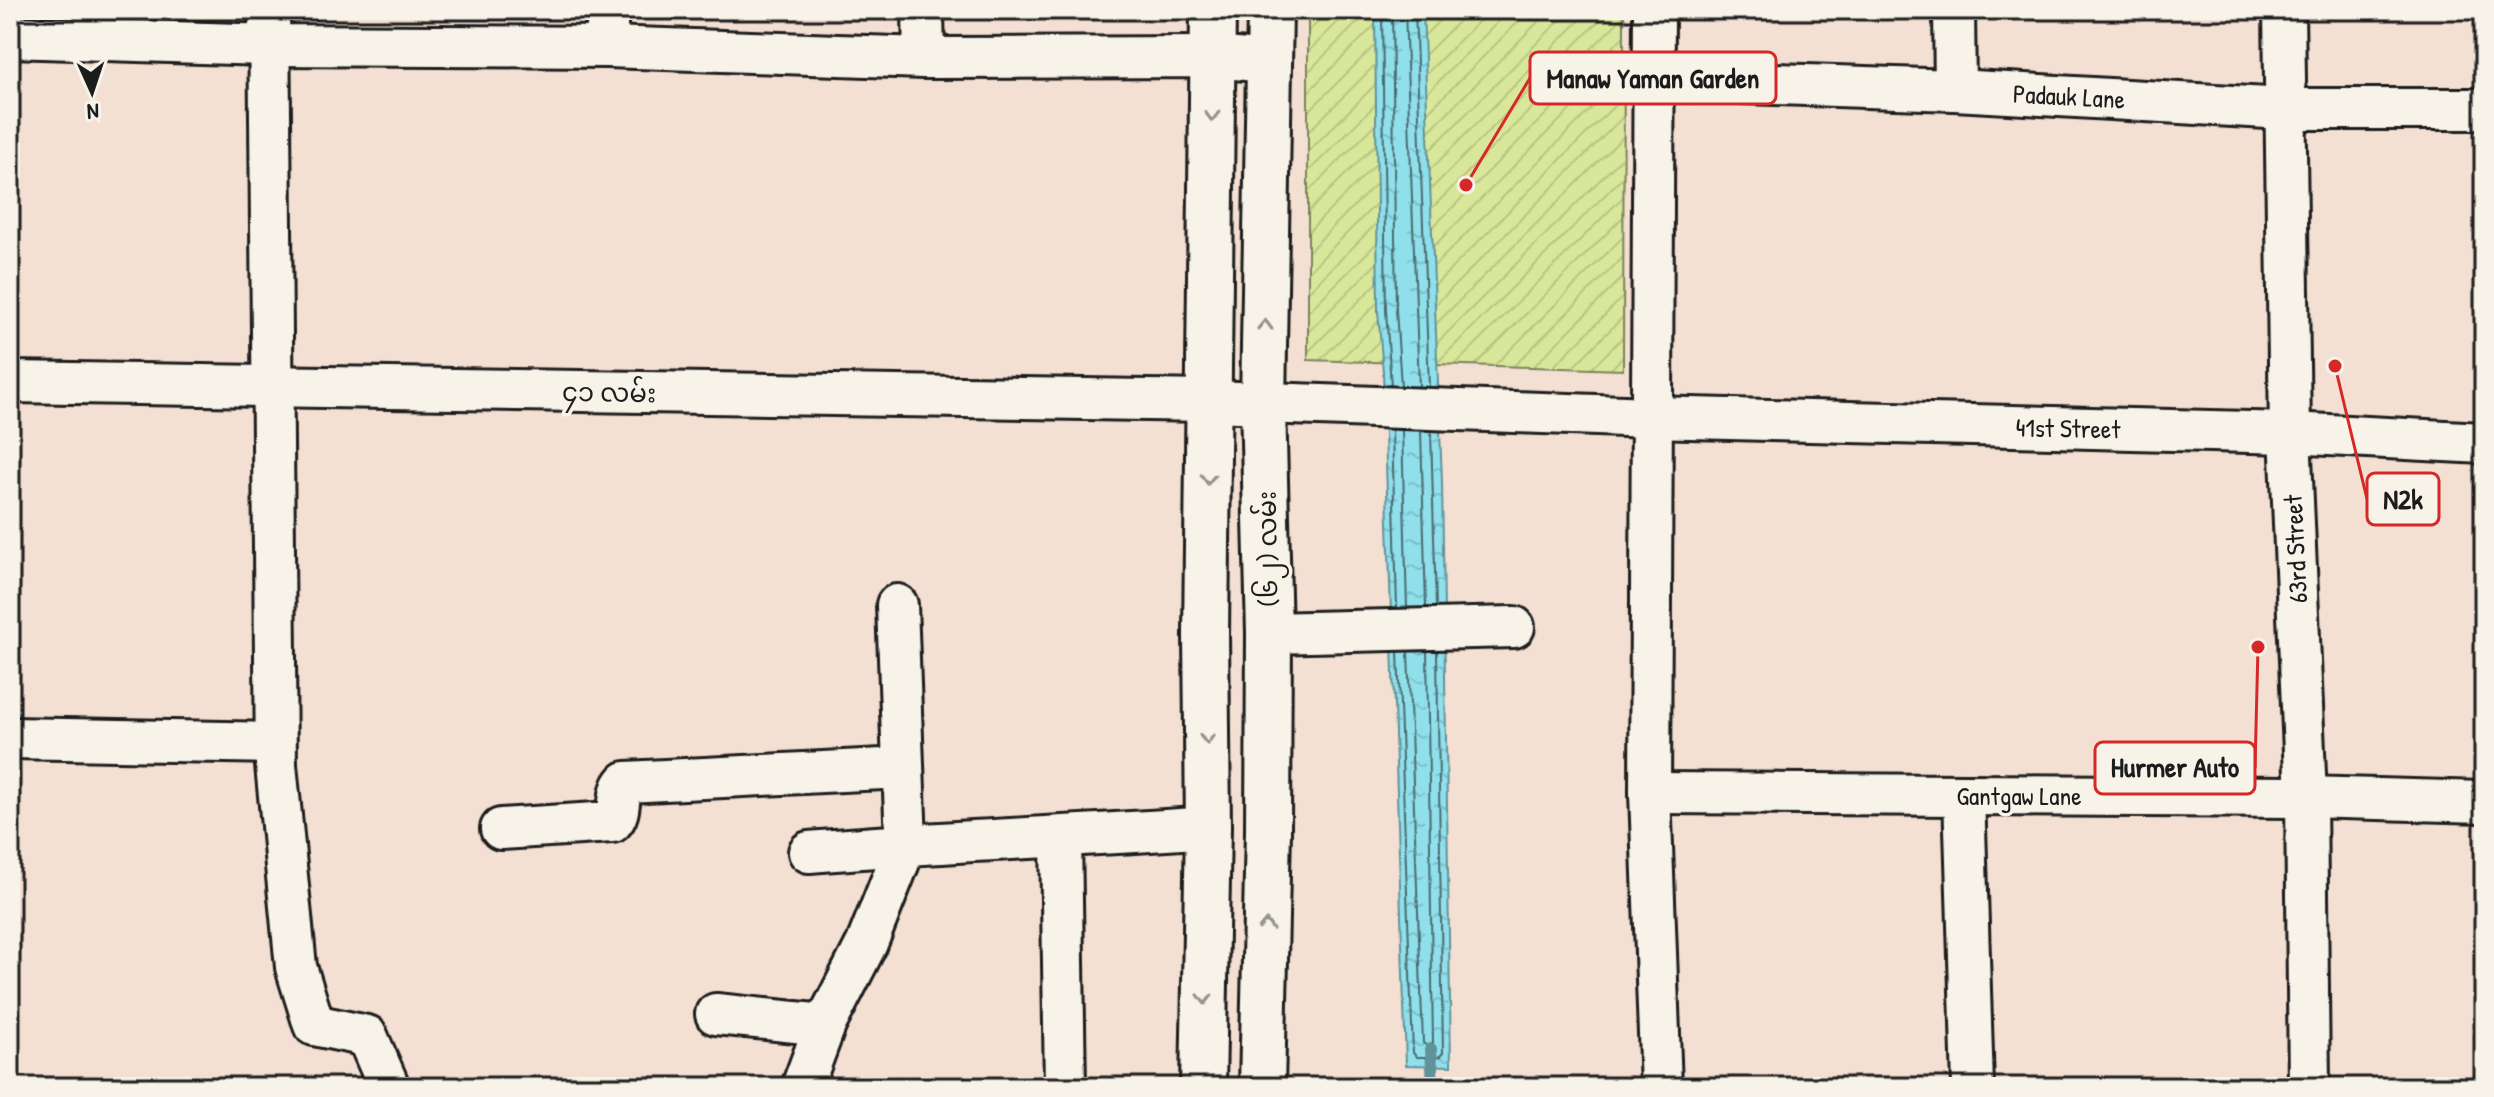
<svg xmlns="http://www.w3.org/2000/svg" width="2494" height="1097" viewBox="0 0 2494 1097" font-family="'Patrick Hand','Noto Sans Myanmar',sans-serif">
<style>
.garden{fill:url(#garden-furrows);stroke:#7a825b;stroke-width:2}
.water{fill:url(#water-ripples);stroke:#629299;stroke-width:2}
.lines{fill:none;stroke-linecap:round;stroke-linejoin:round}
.shore{stroke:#4a6a6f;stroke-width:2}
.stream{stroke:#629299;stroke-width:12}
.minor-casing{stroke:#1c1c1c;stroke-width:46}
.major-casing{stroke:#1c1c1c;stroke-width:50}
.minor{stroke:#f7f3e8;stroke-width:40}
.major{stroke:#f7f3e8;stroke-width:44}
.oneway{stroke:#94928c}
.labels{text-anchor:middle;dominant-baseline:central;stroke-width:7;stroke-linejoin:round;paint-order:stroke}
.street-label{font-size:26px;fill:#1c1c1c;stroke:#f7f3e8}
.leader{fill:none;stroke:#d62828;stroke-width:3}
.callout-dot{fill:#d62828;stroke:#f7f3e8;stroke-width:3}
.callout{fill:#f7f3e8;stroke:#d62828;stroke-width:3}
.callout-label{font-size:28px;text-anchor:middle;font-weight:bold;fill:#1c1c1c}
</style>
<defs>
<pattern id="garden-furrows" width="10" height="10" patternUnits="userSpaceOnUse" patternTransform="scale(2)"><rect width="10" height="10" fill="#d8e79a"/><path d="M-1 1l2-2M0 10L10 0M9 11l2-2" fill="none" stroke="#b9c684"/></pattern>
<pattern id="water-ripples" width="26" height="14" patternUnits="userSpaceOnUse" patternTransform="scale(2)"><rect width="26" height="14" fill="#90e0ec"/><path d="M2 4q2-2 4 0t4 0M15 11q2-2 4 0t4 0" fill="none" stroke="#7cc0ca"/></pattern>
</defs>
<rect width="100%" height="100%" fill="#f3e0d3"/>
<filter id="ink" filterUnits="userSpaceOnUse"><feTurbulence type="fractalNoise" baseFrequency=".0125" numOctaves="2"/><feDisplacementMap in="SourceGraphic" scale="16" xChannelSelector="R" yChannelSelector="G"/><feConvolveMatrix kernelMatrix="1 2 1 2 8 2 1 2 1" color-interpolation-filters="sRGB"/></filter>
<g filter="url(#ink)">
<polygon class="garden" points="1308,10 1624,10 1623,370 1308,360"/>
<polygon class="water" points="1375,10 1423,10 1442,481 1451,1066 1406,1065 1383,372 1378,311"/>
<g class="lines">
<g class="shore">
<polyline points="1382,10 1386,310 1391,386"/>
<polyline points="1392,10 1396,310 1401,386"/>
<polyline points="1405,10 1419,387"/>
<polyline points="1415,10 1429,387"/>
<polyline points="1392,430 1397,608"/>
<polyline points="1402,430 1407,608"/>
<polyline points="1421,431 1426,607"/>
<polyline points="1431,431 1436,607"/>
<polyline points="1398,652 1413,1053 1417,1057 1439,1057 1443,1053 1437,651"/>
<polyline points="1408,652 1423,1043 1429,1047 1433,1043 1427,651"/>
</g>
<polyline class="stream" points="1431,1049 1433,1087"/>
<g class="minor-casing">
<g id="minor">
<polyline points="269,10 276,765 296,967 314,1025 367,1036 389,1087"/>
<polyline points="607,10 607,47"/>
<polyline points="923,10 924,58"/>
<polyline points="1654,10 1650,793 1661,1087"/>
<polyline points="1954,10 1955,90"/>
<polyline points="2284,10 2290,433 2306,797 2309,1087"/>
<polyline points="10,37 269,45 607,47 924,58 1213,57 1269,62"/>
<polyline points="1654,80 1955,90 2285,109 2484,109"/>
<polyline points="10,382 1209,401 1651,417 2290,433 2484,443"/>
<polyline points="1269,633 1514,627"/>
<polyline points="10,738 275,743"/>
<polyline points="1650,793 2306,797 2484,802"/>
<polyline points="1964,795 1973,1087"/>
<path d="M501,829L612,822C623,811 615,794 626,782L903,768"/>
<polyline points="1061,838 1065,1086"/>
<path d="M809,852C941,841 1075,837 1208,827"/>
<polyline points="716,1014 825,1025"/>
<polyline points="802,1087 825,1025 867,943 906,844 897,605"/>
</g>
</g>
<g class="major-casing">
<g id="major">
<polyline points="1203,1087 1208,827 1206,635 1213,10"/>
<polyline points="1262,1087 1268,831 1269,633 1263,403 1270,10"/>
</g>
</g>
<use href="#minor" class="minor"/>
<use href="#major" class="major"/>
</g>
<defs><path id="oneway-chevron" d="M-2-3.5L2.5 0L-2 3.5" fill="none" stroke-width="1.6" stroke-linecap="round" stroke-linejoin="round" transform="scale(2)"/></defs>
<g class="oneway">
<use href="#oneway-chevron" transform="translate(1212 116) rotate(91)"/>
<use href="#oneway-chevron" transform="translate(1265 325) rotate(-89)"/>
<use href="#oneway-chevron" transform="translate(1208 479) rotate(91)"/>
<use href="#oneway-chevron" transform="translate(1207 739) rotate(89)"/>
<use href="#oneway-chevron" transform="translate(1266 925) rotate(-88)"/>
<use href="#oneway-chevron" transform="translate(1205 999) rotate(91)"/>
</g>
</g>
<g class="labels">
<g class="street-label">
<text transform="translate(2069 96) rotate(3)">Padauk Lane</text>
<text transform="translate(609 392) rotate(1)">၄၁ လမ်း</text>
<text transform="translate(2068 428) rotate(1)">41st Street</text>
<text transform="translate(1267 549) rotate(-91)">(၆၂) လမ်း</text>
<text transform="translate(2295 549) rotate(-93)">63rd Street</text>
<text x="2019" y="795">Gantgaw Lane</text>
</g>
</g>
<path class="leader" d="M1466 185L1530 78M2335 366L2367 499M2258 647L2255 768"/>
<g class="callout-dot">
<circle cx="1466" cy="185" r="8"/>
<circle cx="2335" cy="366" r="8"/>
<circle cx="2258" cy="647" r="8"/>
</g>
<g class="callout">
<rect x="1530" y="52" width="246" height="52" rx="8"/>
<rect x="2367" y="473" width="72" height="52" rx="8"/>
<rect x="2095" y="742" width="160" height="52" rx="8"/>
</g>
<g class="callout-label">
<text x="1653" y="88">Manaw Yaman Garden</text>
<text x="2403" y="509">N2k</text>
<text x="2175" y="777">Hurmer Auto</text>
</g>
<rect width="2494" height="1097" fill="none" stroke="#f7f3e8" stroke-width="40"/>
<rect x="20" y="20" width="2454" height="1057" fill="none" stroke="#1c1c1c" stroke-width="3" filter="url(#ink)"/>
<g transform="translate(92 92) rotate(177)" stroke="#f7f3e8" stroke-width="6" paint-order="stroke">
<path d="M0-6L14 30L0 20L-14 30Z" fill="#1c1c1c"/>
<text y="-12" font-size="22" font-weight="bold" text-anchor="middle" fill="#1c1c1c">N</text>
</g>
</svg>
